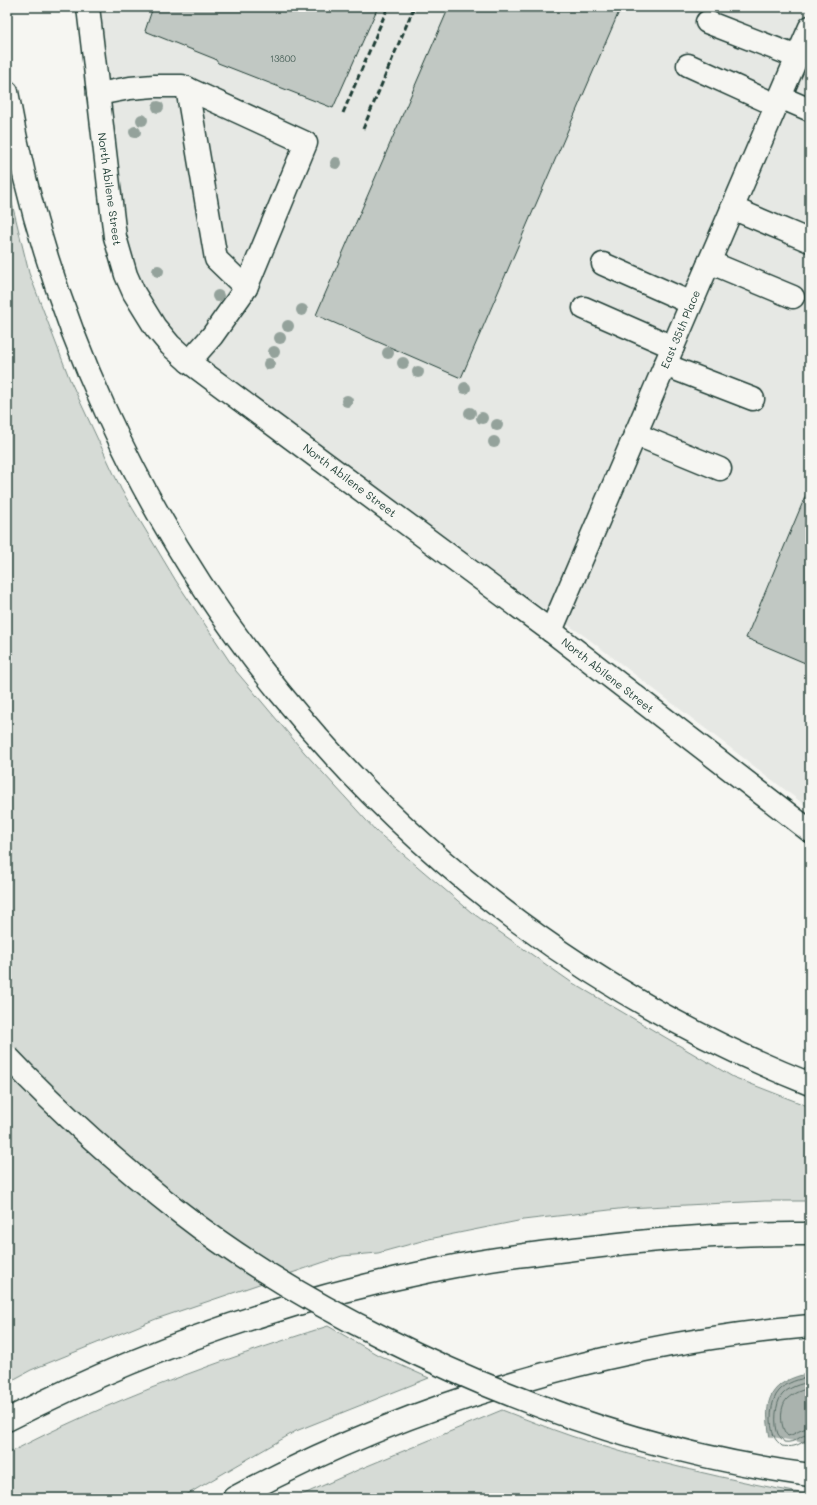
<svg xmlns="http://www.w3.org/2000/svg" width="817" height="1505" viewBox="0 0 817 1505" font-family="Mali,sans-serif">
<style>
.built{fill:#e6e8e4}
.green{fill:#d6dbd6;stroke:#7a8c85}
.water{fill:#aab3ae;stroke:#72847d}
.pier{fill:#f6f6f2}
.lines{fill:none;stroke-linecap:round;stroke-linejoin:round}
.shore{stroke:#576c65;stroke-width:1}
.building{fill:#c1c8c3;stroke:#1f3d34}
.minor-casing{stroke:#1f3d34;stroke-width:25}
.highway-casing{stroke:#1f3d34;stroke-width:25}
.minor{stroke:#f6f6f2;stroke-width:22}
.highway{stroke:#f6f6f2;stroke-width:22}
.rail{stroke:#1f3d34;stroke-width:3;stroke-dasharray:6 3;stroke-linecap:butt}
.highway-bridge-casing{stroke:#1f3d34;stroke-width:25;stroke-linecap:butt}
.highway-bridge{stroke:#f6f6f2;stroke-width:22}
.tree{fill:#94a29b}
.labels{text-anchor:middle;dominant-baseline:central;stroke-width:4;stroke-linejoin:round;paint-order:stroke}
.number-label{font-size:9px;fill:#486058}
.street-label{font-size:11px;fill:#1f3d34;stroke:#f6f6f2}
</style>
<rect width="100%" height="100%" fill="#f6f6f2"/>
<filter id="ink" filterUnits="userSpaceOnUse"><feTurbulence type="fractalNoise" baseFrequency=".025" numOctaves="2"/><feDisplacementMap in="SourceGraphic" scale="8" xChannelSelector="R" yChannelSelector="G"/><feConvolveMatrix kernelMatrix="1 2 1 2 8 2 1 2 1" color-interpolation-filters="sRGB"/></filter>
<g filter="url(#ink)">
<polygon class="built" points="88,7 810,7 810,809 586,637 320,458 167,342 122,261"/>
<g class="green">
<polygon points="7,183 29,273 70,380 121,489 176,581 236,671 304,752 376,831 471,912 571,982 733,1077 810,1107 810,1201 765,1201 627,1208 523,1220 429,1239 378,1253 342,1256 156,1319 31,1370 7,1383"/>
<path d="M328,1326L378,1355L429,1378L296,1431L181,1498H7V1454C109,1400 218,1361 328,1326Z"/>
<path d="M502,1410C525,1419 548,1428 571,1436C648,1462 730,1480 810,1495V1498H295L360,1469Z"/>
</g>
<path class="water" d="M810,1373V1441L802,1448L770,1438C763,1399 769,1382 810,1373Z"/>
<polygon class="pier" points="767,1436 810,1444 803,1450 789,1453 779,1452 768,1439"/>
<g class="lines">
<g class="shore">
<path d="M810,1377C799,1379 787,1382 779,1391C770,1400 769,1425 774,1436C775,1440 779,1443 782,1446C788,1447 795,1447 801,1443C805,1441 806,1439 810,1439"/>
<path d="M810,1382C800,1384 789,1387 782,1395C775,1403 774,1425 778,1434C780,1437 783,1440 784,1442C796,1444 800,1434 810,1434"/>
<path d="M810,1388C802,1390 793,1393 787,1399C779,1407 780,1429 788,1436C796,1434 801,1428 810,1428"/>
</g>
</g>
<g class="building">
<polygon points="153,7 378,7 333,108 218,63 215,59 145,31"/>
<polygon points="449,7 621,7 461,378 316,315"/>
<polygon points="810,485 810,665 746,638"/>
</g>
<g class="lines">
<g class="minor-casing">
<g id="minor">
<polyline points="88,7 115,237 126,275 134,293 155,327 170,345 189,362 551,631 810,831"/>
<polyline points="707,22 797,57"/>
<polyline points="688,65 776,105"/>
<polyline points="187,88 216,259 246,288"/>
<polyline points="98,94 130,88 154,86 182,86 306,143 246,288 212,336 189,362"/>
<polyline points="780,97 810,110"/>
<polyline points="732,208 810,241"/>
<polyline points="709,262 793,297"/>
<polyline points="603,264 691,303"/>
<polyline points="584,308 673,347"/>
<polyline points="665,365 753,399"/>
<polyline points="635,434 720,469"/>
<polyline points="551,631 810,27"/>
</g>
</g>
<g class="highway-casing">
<g id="highway">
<path d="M7,92C84,537 390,918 810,1084"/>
<path d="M7,1420C143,1350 290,1299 440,1269C493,1258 547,1252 601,1246C671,1238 740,1233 810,1234"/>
<path d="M234,1498C412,1402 609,1344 810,1326"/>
</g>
</g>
<use href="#minor" class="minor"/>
<use href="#highway" class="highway"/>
<g class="rail">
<polyline points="343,113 388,7"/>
<polyline points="363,129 414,7"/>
</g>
<g class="highway-bridge-casing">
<path id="highway-bridge" d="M7,1056C61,1113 120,1166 182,1214C245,1263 313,1303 384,1338C518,1405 661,1455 810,1475"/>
</g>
<use href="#highway-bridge" class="highway-bridge"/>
</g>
<g class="tree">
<circle cx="158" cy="107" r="6"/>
<circle cx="142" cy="120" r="6"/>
<circle cx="135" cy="132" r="6"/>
<circle cx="336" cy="163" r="6"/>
<circle cx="158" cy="271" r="6"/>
<circle cx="218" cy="296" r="6"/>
<circle cx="302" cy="310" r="6"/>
<circle cx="288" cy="326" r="6"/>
<circle cx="280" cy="338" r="6"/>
<circle cx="274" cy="352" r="6"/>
<circle cx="388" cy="353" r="6"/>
<circle cx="403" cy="363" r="6"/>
<circle cx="269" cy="364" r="6"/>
<circle cx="418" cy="372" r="6"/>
<circle cx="465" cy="388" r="6"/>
<circle cx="347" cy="401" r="6"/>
<circle cx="470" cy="413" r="6"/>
<circle cx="482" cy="418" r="6"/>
<circle cx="497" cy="425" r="6"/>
<circle cx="494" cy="442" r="6"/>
</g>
</g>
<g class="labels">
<g class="number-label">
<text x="283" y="58">13800</text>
</g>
<g class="street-label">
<text transform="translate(110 189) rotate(82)">North Abilene Street</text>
<text transform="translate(680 329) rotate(-67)">East 35th Place</text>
<text transform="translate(350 480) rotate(37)">North Abilene Street</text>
<text transform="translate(608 675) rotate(38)">North Abilene Street</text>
</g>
</g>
<rect width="817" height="1505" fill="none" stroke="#f6f6f2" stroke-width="24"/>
<rect x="12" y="12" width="793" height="1481" fill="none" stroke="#1f3d34" stroke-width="1.5" filter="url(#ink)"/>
</svg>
